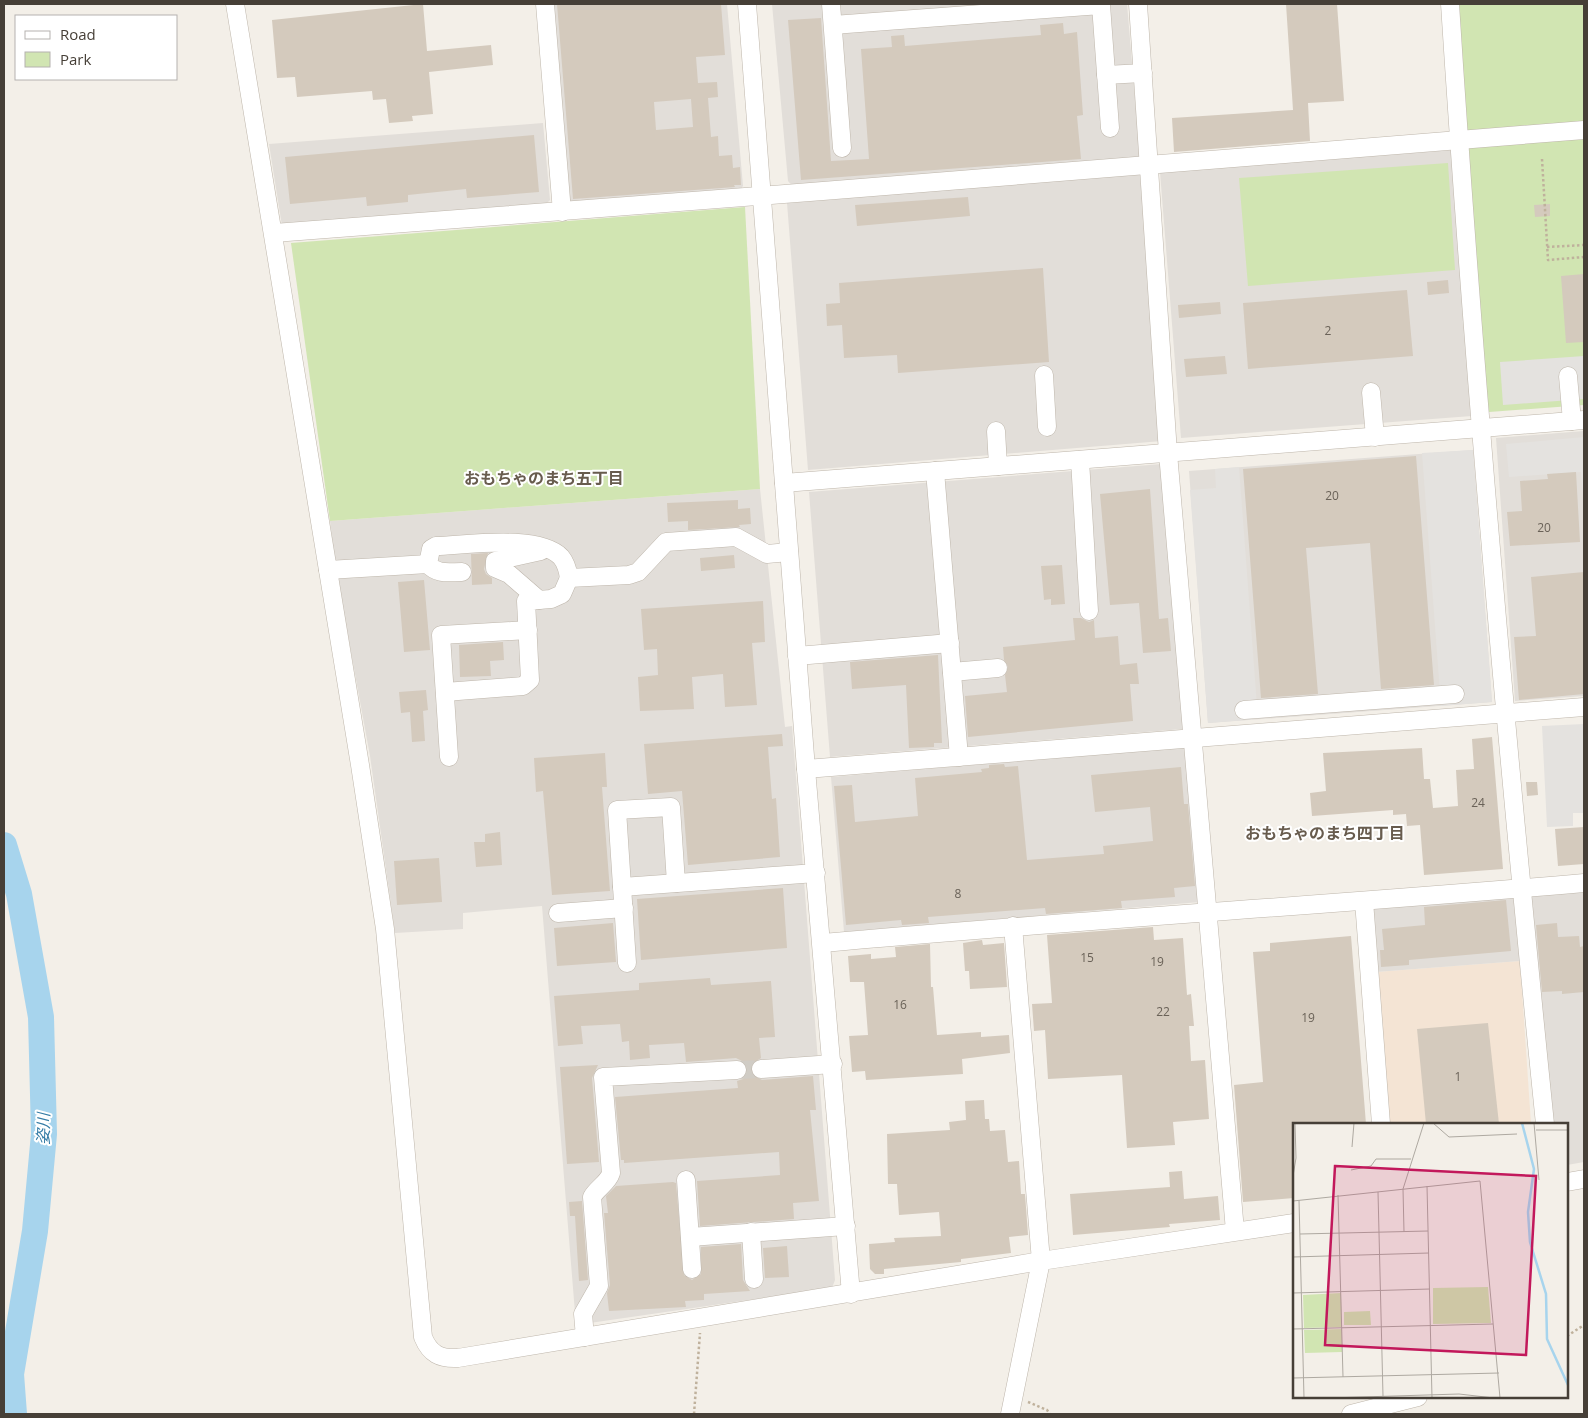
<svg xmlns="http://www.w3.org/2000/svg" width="1588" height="1418" viewBox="0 0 1588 1418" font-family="'Open Sans','Noto Sans JP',sans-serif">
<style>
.commercial{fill:#f4e4d4}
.industrial{fill:#e2ded9}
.green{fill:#d1e5b2}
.parking{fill:#e4e2df}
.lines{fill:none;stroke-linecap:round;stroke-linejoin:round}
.river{stroke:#a7d4ed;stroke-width:26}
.building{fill:#d4cabd;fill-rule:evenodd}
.minor-tunnel{stroke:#d0ccc5;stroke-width:18;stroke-dasharray:18 9;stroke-linecap:butt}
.minor-casing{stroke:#beb6ab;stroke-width:19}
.path{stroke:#bfb19c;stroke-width:2.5;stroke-dasharray:2.5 2.5;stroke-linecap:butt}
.minor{stroke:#fff;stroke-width:18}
.labels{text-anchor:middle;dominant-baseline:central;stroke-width:4;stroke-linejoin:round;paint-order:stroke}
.number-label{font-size:12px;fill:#6a6258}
.neighbourhood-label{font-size:16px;font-weight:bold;fill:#685c4e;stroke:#fff}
.water-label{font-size:16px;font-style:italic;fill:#337ba5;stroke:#fff}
.inset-river{fill:none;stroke:#a7d4ed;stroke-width:2.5}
.inset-road{fill:none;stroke:#aea9a1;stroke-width:1}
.view{fill:#c2185b;fill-opacity:0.15;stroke:#c2185b;stroke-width:2.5}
.inset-edge{fill:none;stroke:#463f37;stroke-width:2.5}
</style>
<rect width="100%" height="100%" fill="#f3efe8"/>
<polygon class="commercial" points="1520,961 1531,1124 1389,1124 1376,972"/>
<g class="industrial">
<polygon points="549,4 727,4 743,186 740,190 572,202 562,192"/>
<polygon points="772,4 1127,4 1140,157 793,187 788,181"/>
<polygon points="543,123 550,200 546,204 282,226 269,144"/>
<polygon points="1452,150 1472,416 1181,438 1160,172"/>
<polygon points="1140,174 1162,441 808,470 787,203"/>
<polygon points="1584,431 1584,696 1515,701 1496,438"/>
<polygon points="1473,450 1492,702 1208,723 1189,471"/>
<polygon points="1162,464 1183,729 830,757 809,492"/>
<polygon points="760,489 785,727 792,726 835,1280 832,1288 576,1325 542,906 463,913 463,929 395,933 370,756 336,570 330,521"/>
<polygon points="1187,747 1200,902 844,932 831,777"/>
<polygon points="1584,890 1584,1162 1567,1165 1567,1124 1551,1124 1529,894"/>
<polygon points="1515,894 1520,961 1376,972 1371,905"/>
</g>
<g class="green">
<polygon points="1458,4 1584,4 1584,122 1467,132"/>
<polygon points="1584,138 1584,405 1489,412 1486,408 1468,148"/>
<polygon points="1448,163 1455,270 1248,286 1239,178"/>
<polygon points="745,207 760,489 330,521 291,243"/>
</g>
<g class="parking">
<polygon points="1584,356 1584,399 1503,405 1500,362"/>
<polygon points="1584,437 1584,510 1581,472 1509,477 1506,444"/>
<polygon points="1473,450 1492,702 1441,706 1422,453"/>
<polygon points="1239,467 1258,719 1208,723 1190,490 1216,488 1215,469"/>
<polygon points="1584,724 1584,813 1573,813 1573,826 1547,827 1542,726"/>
</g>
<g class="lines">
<polyline class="river" points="4,845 19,894 41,1017 44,1134 35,1231 11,1374 14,1414"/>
</g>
<g class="building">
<polygon points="423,4 427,51 491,45 493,65 429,72 433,114 412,116 413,121 389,123 386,99 373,100 372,91 297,97 295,77 277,78 272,20"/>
<path d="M557,4H721L725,55L696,57L698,83L717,82L718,97L708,98L711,137L718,136L719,156L732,155L733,168L740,167L741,185H734L735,187L573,199ZM691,99L693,127L656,130L654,102Z"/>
<polygon points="1286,4 1337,4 1344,101 1308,103 1310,141 1174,152 1172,118 1293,110"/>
<polygon points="821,18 831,161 869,159 861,49 892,47 891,36 904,35 905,46 1041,35 1040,25 1063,23 1064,34 1077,32 1083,115 1077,116 1081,159 801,180 788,20"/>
<polygon points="534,135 539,192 467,198 466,189 408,195 408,202 367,206 366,197 290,204 285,157"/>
<polygon points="968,197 970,216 857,226 855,205"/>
<polygon points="1550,204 1550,216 1535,217 1534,205"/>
<polygon points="1043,268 1049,362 898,373 897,355 844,358 842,325 827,326 826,304 840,303 839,283"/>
<polygon points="1584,274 1584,342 1566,343 1561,276"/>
<polygon points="1448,280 1449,293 1428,295 1427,282"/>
<polygon points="1407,290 1413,356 1248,369 1243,303"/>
<polygon points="1220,302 1221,314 1179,318 1178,305"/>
<polygon points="1225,356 1227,374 1186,377 1184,359"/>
<polygon points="1416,456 1434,685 1381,689 1370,543 1306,548 1318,694 1261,698 1243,469"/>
<polygon points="1576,472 1580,542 1510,546 1507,512 1522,511 1520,481 1548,479 1547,474"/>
<polygon points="1150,489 1159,619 1168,618 1171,651 1143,653 1139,603 1110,605 1100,494"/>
<polygon points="738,500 738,509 750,508 751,524 739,525 740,527 688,530 688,521 668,522 667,503"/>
<polygon points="488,553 484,569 486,574 492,578 492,584 472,585 471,554"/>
<polygon points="734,555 735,568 701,571 700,558"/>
<polygon points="1062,565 1065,604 1051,605 1051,599 1044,600 1041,566"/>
<polygon points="1584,572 1584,694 1519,700 1514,637 1536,636 1531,577"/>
<polygon points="424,580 430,650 404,652 398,582"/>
<polygon points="763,601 765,642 752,643 757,705 725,707 723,674 692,677 694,709 640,711 638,677 658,675 657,649 644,650 641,609"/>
<polygon points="1073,618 1081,618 1089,622 1094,620 1095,638 1118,636 1120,665 1137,663 1139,684 1130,684 1133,721 968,737 965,696 1007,692 1005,675 1008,667 1004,660 1003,647 1075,640"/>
<polygon points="503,642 504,660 490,661 491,676 460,677 459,645"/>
<polygon points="938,655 942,743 934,743 934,747 909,748 906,685 852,689 850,662"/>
<polygon points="426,690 428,710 423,711 425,741 412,742 410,712 401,713 399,692"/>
<polygon points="782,734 783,746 768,747 772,799 776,798 780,857 688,865 682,791 648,794 644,744"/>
<polygon points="1492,737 1503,869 1424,875 1420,825 1407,826 1406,814 1393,815 1393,810 1312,816 1310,793 1326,791 1323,753 1422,748 1424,779 1430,779 1433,808 1458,806 1456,770 1474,769 1472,739"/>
<polygon points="605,753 607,787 602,787 610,891 552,895 543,791 536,792 534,758"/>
<polygon points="1004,764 1005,767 1018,766 1027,860 1104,854 1103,846 1153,841 1150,807 1095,812 1091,775 1181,767 1184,804 1188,804 1195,886 1174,888 1175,897 1121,901 1122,908 1046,914 1045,908 928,917 929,923 902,925 901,920 846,925 834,786 852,785 855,822 918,816 915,778 982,772 981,769 989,768 989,765"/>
<polygon points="1526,782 1537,782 1538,795 1527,796"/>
<polygon points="1584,827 1584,864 1558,866 1555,829"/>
<polygon points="500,832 502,865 476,867 474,842 485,842 485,834"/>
<polygon points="439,858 442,902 397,905 394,861"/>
<polygon points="783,888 787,948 641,960 637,899"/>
<polygon points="1506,900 1511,951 1409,960 1409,965 1381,967 1380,950 1384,950 1382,929 1425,925 1424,907"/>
<polygon points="613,923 616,962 557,966 554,928"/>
<polygon points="1557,923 1558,937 1579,936 1580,947 1584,946 1584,992 1562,994 1562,991 1542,992 1536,925"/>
<polygon points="1153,927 1154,940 1183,938 1187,995 1191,994 1194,1026 1189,1026 1191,1061 1205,1060 1209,1119 1173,1122 1175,1145 1127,1148 1122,1075 1048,1079 1045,1030 1034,1031 1032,1004 1052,1003 1047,935"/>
<polygon points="1351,936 1366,1124 1294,1124 1294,1198 1243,1202 1234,1085 1263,1082 1253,952 1270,951 1270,943"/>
<polygon points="982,940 983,945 1004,943 1007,987 970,989 969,971 965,971 963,943"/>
<polygon points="930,944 931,987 933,987 937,1035 981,1032 981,1037 1009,1035 1010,1053 962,1059 963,1074 866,1080 865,1071 852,1072 849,1036 868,1035 864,982 850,982 848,956 871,954 871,959 896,957 895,947"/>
<polygon points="710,978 711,985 771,981 775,1037 759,1038 761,1058 752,1064 753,1075 762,1080 813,1076 816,1110 810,1110 819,1201 793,1203 794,1219 700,1226 697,1181 780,1175 779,1152 624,1163 624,1160 621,1160 615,1097 738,1088 737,1081 743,1079 748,1070 742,1061 736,1058 686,1062 684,1043 649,1045 650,1058 630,1060 629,1041 622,1042 620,1024 581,1026 583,1044 558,1046 554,996 639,990 639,983"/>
<polygon points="1488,1023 1499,1124 1426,1124 1417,1029"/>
<polygon points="598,1065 592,1078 599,1162 567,1164 560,1067"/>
<polygon points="984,1100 985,1119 989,1119 990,1131 1005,1130 1008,1162 1019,1161 1021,1194 1025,1194 1028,1235 1009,1237 1011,1253 961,1259 961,1262 884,1269 884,1274 875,1274 870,1269 869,1244 895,1242 894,1238 941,1236 939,1212 899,1215 897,1184 888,1184 887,1134 950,1130 949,1122 966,1120 965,1101"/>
<polygon points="1182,1171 1184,1199 1218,1196 1220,1220 1169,1224 1170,1227 1073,1235 1070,1194 1170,1187 1169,1172"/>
<polygon points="673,1182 676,1183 684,1275 692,1280 701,1274 701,1247 741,1244 743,1280 750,1291 704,1294 704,1300 685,1301 686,1307 609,1311 607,1293 610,1285 604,1213 608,1213 606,1196 616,1186"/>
<polygon points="582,1201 588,1280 579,1281 575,1216 570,1216 569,1202"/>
<polygon points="787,1246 789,1277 765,1278 763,1248"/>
</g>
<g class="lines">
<polyline class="minor-tunnel" points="737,1070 761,1069"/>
<g class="minor-casing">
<g id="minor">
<path d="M235,4L360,765L385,929L423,1337C430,1354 440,1359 458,1358L1041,1261L1294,1223"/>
<polyline points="545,4 562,212"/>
<polyline points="747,4 806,769 851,1294"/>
<polyline points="831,4 842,148"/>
<polyline points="1138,4 1168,453 1235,1231"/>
<path d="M1450,4C1474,378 1507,751 1545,1124"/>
<polyline points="833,25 1101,5 1110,128"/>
<polyline points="1106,75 1143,73"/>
<path d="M274,233C711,201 1147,165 1584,130"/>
<polyline points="1044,375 1047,427"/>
<polyline points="1568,376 1572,421"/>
<polyline points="1371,392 1375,437"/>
<polyline points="996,431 998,466"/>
<polyline points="1080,460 1089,611"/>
<polyline points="935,471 959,757"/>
<polyline points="784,483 1584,420"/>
<polyline points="328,570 428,564"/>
<path d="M462,572C449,572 437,575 428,564L431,549L436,546C467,545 538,534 561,557C566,563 568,571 569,578"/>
<polyline points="539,600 509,574 495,568 495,561 541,551"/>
<polyline points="797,656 950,643"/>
<polyline points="952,672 998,668"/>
<polyline points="445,692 523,686 530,680 526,601 551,599 562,594 569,578 629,575 638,572 666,542 736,537 767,554 789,552"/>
<polyline points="1244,710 1455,694"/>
<polyline points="449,757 441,635 528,630"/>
<polyline points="806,769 1584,707"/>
<polyline points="622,887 816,873"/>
<polyline points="1364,901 1381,1124"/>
<polyline points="558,913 624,908"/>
<path d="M823,943C1076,920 1331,905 1584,883"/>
<polyline points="627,963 617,810 671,807 676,883"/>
<polyline points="761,1069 833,1064"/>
<polyline points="686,1180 692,1269"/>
<polyline points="1567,1182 1584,1179"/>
<polyline points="751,1232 754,1279"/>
<polyline points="690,1237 846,1226"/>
<path d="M585,1337L583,1314L599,1286L592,1197C597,1188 608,1183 611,1173L603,1077L737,1070"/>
<polyline points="1010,1414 1041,1261 1013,926"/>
<polyline points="1351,1414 1418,1397"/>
</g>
</g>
<g class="path">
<polyline points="1542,159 1548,260 1584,257"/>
<polyline points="1547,247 1584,245"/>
<polyline points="1567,1336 1584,1325"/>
<polyline points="1028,1402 1047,1410 1050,1414"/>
<polyline points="694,1414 700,1333"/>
</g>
<use href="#minor" class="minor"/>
</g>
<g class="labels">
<g class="number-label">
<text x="1328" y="330">2</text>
<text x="1332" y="495">20</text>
<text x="1544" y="527">20</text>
<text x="1478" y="802">24</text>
<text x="958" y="893">8</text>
<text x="1087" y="957">15</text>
<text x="1157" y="961">19</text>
<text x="900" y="1004">16</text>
<text x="1163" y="1011">22</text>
<text x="1308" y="1017">19</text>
<text x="1458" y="1076">1</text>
</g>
<g class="neighbourhood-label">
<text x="544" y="478">おもちゃのまち五丁目</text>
<text x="1325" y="833">おもちゃのまち四丁目</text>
</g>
<g class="water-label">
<text transform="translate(43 1129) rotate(-89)">姿川</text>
</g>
</g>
<g transform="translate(1293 1123)">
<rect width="275" height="275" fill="#f3efe8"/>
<path d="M195,164L198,200L140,201V165ZM48,170L49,204L11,205L10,172ZM77,188L78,202H51V189ZM49,206V229L12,230L11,207Z" fill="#d1e5b2"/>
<path class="inset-river" d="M229,0L241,46L235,89L237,119L253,171L254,216L275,262"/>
<path class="inset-road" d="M140,0L156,14L224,11M241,0L246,57M243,7H275M59,24L61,0M58,47L78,43L83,36H118M0,53L3,35L2,0M134,63L139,275M85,69L90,273M45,72L50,254M6,77L11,275M0,78L187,58L207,275M111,109L110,66L131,0M7,111L135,108M0,134L136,130M0,170L137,166M0,206L200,201M0,255L206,250M36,275L166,271L201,275"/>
<path class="view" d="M42,43L243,53L233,232L32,222Z"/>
<rect width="275" height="275" class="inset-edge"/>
</g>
<rect width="1588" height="1418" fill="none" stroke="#463f37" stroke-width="10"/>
<rect x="15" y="15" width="162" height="65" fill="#ffffff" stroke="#b5b2af"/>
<rect x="25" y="31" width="25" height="8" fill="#ffffff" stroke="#b5b2af"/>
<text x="60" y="40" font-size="15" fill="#463f37">Road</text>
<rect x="25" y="52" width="25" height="15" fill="#d1e5b2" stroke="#b5b2af"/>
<text x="60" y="65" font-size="15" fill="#463f37">Park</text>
</svg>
